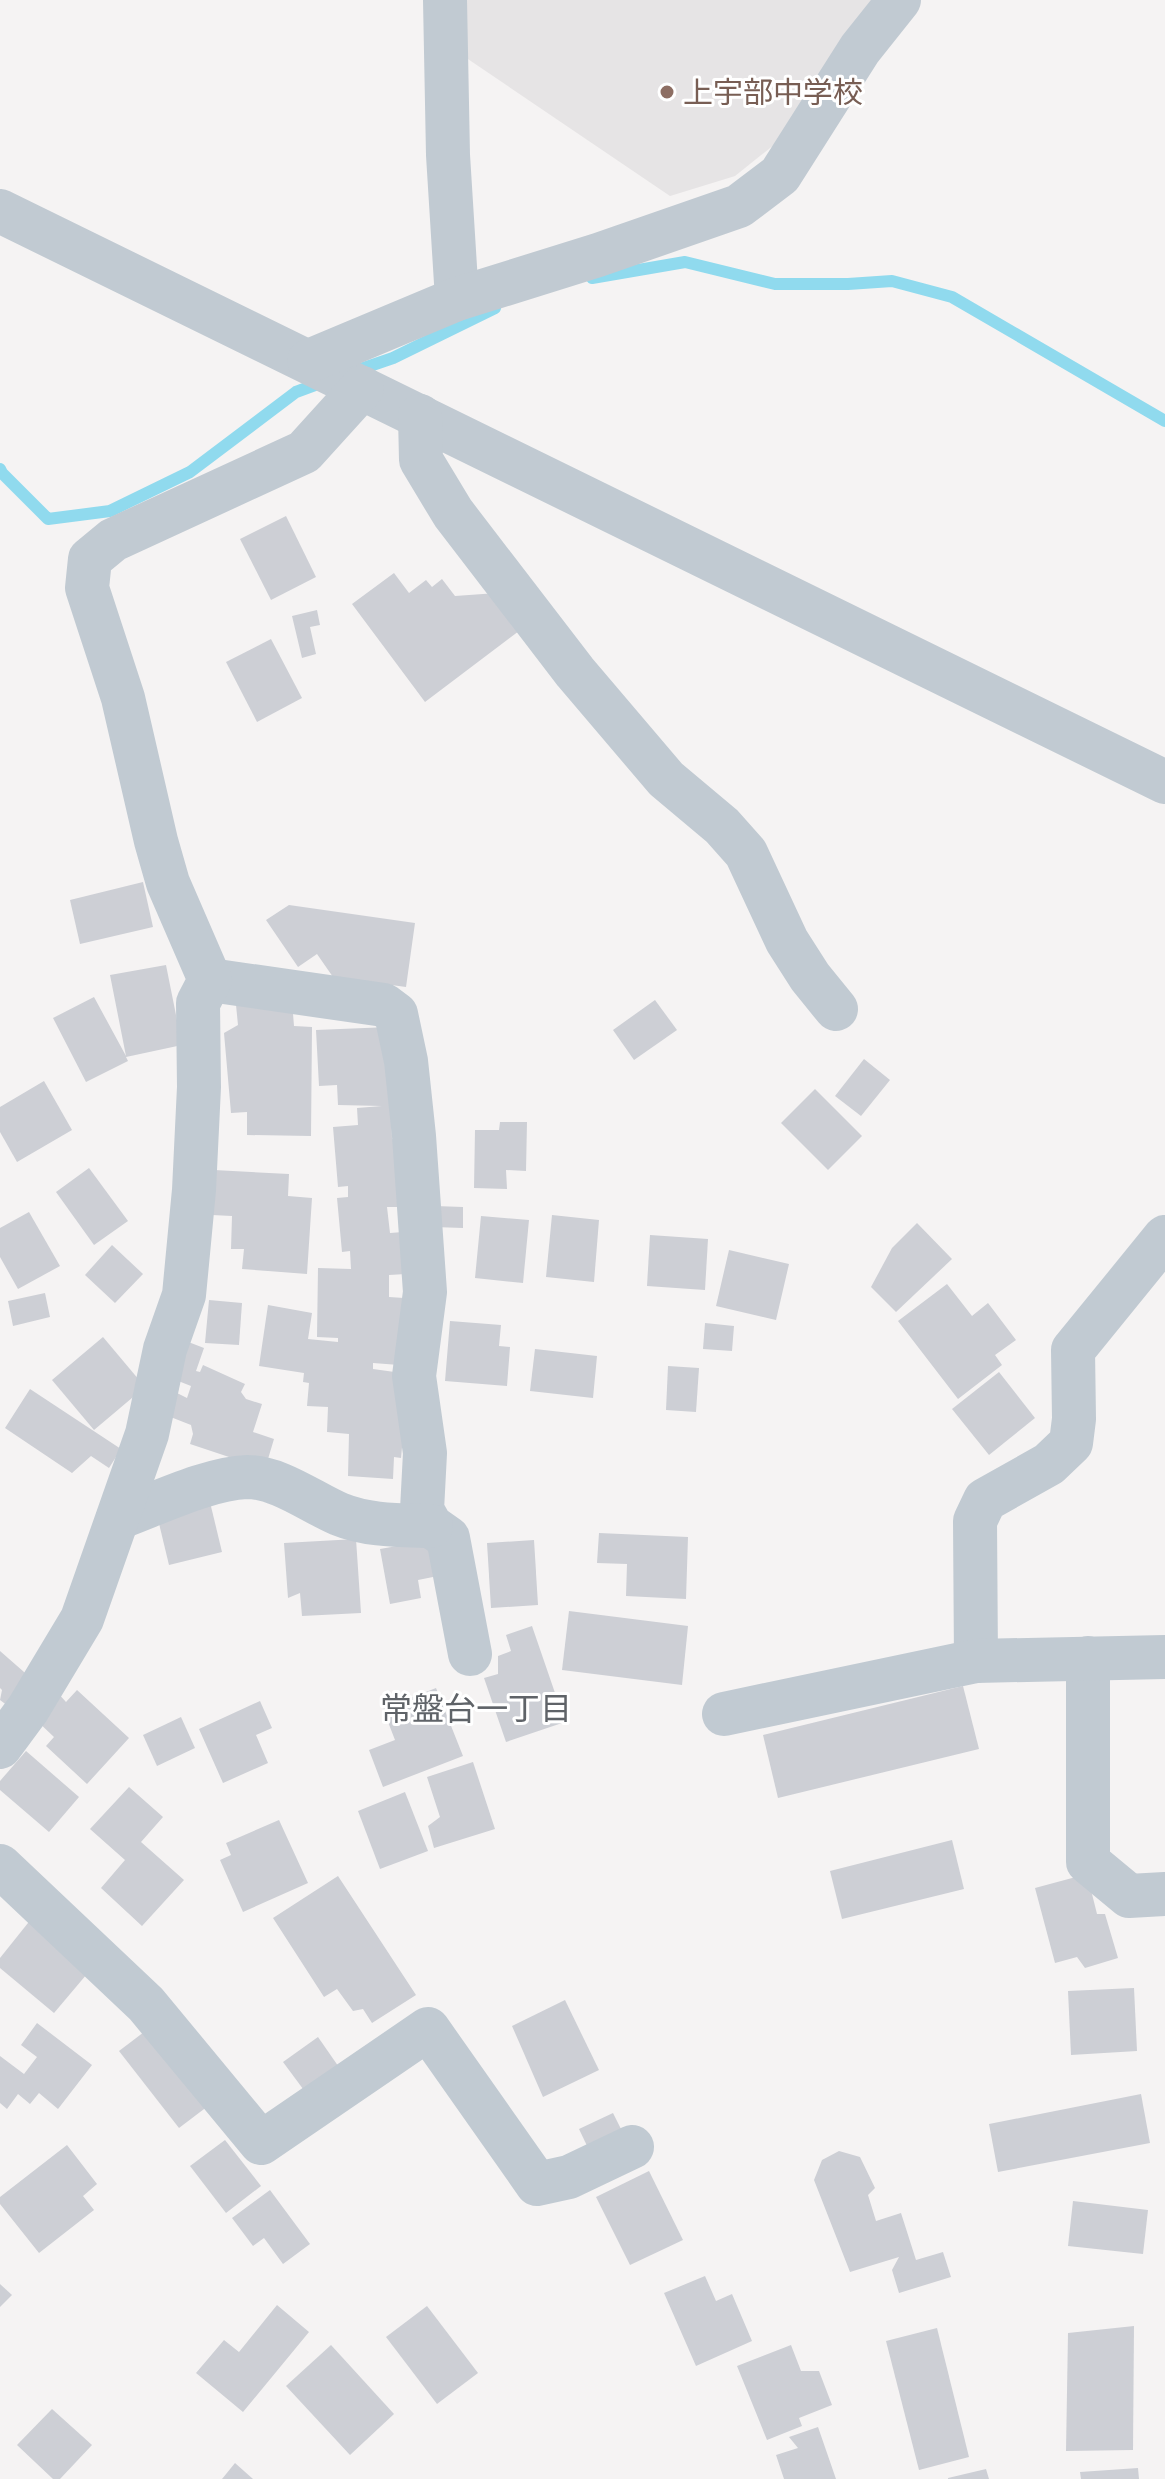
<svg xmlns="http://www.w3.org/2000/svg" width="1165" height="2479" viewBox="0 0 1165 2479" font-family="Mulish,'Noto Sans JP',sans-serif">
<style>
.education{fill:#e6e4e5}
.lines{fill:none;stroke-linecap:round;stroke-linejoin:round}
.stream{stroke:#90daee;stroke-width:12}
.building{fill:#cdcfd5}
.minor{stroke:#c1cad2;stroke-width:44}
.education-dot{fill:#8d6e63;stroke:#fff;stroke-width:3}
.labels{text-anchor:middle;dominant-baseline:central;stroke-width:6;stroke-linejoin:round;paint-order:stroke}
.education-label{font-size:30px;fill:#785e54;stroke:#fff;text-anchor:start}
.neighbourhood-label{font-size:32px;fill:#5f6368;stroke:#fff}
</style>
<rect width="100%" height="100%" fill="#f5f3f3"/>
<polygon class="education" points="457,0 877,0 790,132 735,176 670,196 459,53"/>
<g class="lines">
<g class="stream">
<polyline points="592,278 685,262 775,284 848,284 892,281 952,297 1165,421"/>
<polyline points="355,371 393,358 495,308"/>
<polyline points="0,469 2,473 48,519 110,511 190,472 296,392 323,382"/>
</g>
</g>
<g class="building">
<polygon points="286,516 316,577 271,600 240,539"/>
<polygon points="394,573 409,593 426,580 432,587 442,579 455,596 497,593 523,628 425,702 352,604"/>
<polygon points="317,610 320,625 310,627 316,654 302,658 292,616"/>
<polygon points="271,639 302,698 257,722 226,662"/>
<polygon points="143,882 153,927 80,944 70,900"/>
<polygon points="289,905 415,923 406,987 333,977 317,954 298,967 266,920"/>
<polygon points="166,965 182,1045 126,1057 128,1061 86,1082 53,1018 94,997 126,1056 110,975"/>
<polygon points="655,1000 677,1030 634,1060 613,1030"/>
<polygon points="292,1001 294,1026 312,1027 311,1136 247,1135 247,1112 231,1113 224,1033 238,1025 236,1005"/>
<polygon points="389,1027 392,1139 404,1139 405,1207 387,1207 390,1233 403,1232 406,1274 389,1275 389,1297 404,1298 399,1365 373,1363 373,1369 409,1374 401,1458 394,1457 393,1479 348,1476 349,1434 327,1432 328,1407 307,1406 309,1383 303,1382 304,1373 259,1366 268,1305 312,1313 308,1339 338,1342 338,1338 317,1337 318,1268 351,1269 350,1251 342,1252 337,1198 348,1197 348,1186 338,1187 333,1127 358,1125 357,1108 382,1106 338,1105 337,1085 319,1086 316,1030"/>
<polygon points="864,1059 890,1080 861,1116 835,1096"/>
<polygon points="44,1081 72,1130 17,1162 0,1132 0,1107"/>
<polygon points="815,1089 862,1136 828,1170 781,1123"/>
<polygon points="500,1122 527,1122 526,1171 506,1170 507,1189 474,1188 475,1130 499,1130"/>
<polygon points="89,1168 128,1221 94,1245 56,1192"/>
<polygon points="214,1170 289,1174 288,1196 312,1198 307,1274 242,1269 244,1249 231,1249 232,1216 212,1215"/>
<polygon points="435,1206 463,1207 463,1228 434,1227"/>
<polygon points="29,1212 60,1266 18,1289 0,1257 0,1228"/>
<polygon points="552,1215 599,1220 594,1282 546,1277"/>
<polygon points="481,1216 529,1220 523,1283 475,1278"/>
<polygon points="917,1223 952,1259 896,1312 871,1287 892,1248"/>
<polygon points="650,1235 708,1239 705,1290 647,1286"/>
<polygon points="112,1245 143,1274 115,1303 85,1275"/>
<polygon points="729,1250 789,1264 776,1320 716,1306"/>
<polygon points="947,1284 972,1316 988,1303 1016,1340 995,1355 1002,1365 958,1399 898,1321"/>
<polygon points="45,1293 50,1317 13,1326 8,1301"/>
<polygon points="209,1300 242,1303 239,1345 205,1343"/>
<polygon points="450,1321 501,1325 499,1346 510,1347 507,1386 445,1381"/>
<polygon points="705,1323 734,1326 732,1351 703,1349"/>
<polygon points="103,1337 145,1387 94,1430 52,1380"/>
<polygon points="178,1338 204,1348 196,1371 200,1372 203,1365 245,1384 241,1392 246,1399 262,1404 253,1432 274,1439 265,1469 190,1444 193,1434 191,1425 168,1416 177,1393 187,1398 191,1386 163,1375"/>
<polygon points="535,1349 597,1356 593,1398 530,1391"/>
<polygon points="668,1366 699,1368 696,1412 666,1410"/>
<polygon points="999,1372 1035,1418 989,1455 952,1409"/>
<polygon points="30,1389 121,1449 109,1468 91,1456 72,1473 5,1428"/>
<polygon points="209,1498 222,1552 169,1565 156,1511"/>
<polygon points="599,1533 688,1537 686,1599 626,1596 627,1564 597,1563"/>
<polygon points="356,1539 361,1613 302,1616 300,1593 288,1598 284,1543"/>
<polygon points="431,1540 438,1576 418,1580 421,1598 390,1604 380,1549"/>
<polygon points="534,1540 538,1605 491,1608 487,1543"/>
<polygon points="569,1611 688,1626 682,1685 562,1670"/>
<polygon points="532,1626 565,1722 506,1742 484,1678 498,1674 498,1656 511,1651 506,1635"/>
<polygon points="0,1651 32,1679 8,1706 0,1700 2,1690 0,1688"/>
<polygon points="963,1686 979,1749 778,1798 763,1735"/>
<polygon points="436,1688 463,1756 383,1787 369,1750 395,1740 383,1709"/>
<polygon points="77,1690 129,1738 87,1784 46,1746 54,1737 34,1718 57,1692 66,1702"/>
<polygon points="260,1701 272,1728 256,1735 268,1763 223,1783 199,1729"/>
<polygon points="181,1717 195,1748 157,1766 143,1735"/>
<polygon points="26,1751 79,1797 49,1832 0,1790 0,1781"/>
<polygon points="473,1762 495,1829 434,1848 428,1826 440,1817 427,1777"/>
<polygon points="129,1787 163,1817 141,1842 184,1880 142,1926 101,1888 125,1860 90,1829"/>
<polygon points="405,1792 428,1851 380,1869 358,1811"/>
<polygon points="279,1820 308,1883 243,1912 220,1860 231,1855 226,1843"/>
<polygon points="952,1840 964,1889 842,1919 830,1871"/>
<polygon points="1087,1874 1097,1914 1105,1914 1118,1958 1085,1968 1077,1957 1055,1963 1035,1888"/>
<polygon points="338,1876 416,1995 372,2023 363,2009 353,2011 337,1989 324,1997 273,1918"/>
<polygon points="32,1918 92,1968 54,2013 0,1968 0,1958"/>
<polygon points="1134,1988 1137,2051 1071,2055 1068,1991"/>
<polygon points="565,2000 599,2070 543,2097 512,2026"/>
<polygon points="37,2023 92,2065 58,2109 39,2093 30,2104 18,2094 7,2109 0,2103 0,2056 24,2074 37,2057 21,2045"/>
<polygon points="148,2029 208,2106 179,2128 119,2051"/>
<polygon points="318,2037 343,2073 309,2097 283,2062"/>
<polygon points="1141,2094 1150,2143 998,2172 989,2124"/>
<polygon points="613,2113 623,2133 589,2150 579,2129"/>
<polygon points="225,2140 261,2186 226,2213 190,2166"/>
<polygon points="67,2145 97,2184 83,2196 94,2210 39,2253 0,2204 0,2197"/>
<polygon points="839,2151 860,2157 875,2188 868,2195 876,2221 901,2213 916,2260 943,2252 951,2277 899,2293 892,2270 899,2257 850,2272 814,2180 822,2160"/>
<polygon points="649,2171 683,2240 630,2265 596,2197"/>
<polygon points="270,2190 310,2244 283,2264 264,2238 253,2246 232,2218"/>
<polygon points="1073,2201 1148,2210 1143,2254 1068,2246"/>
<polygon points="705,2276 716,2301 732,2294 752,2341 696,2366 664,2293"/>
<polygon points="0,2284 12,2295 0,2307"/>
<polygon points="277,2305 309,2332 243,2412 196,2373 224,2340 239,2352"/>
<polygon points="427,2306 478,2373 437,2404 386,2337"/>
<polygon points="1134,2326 1133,2450 1066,2451 1068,2333"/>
<polygon points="937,2328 969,2457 919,2470 886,2341"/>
<polygon points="331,2345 394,2414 350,2455 286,2386"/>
<polygon points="791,2345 801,2371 819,2371 832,2405 799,2418 802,2426 767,2440 737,2366"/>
<polygon points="52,2409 92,2445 60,2479 53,2479 17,2445"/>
<polygon points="818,2427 836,2479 784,2479 776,2455 798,2448 789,2437"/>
<polygon points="235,2463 253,2479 222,2479"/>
<polygon points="1138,2468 1139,2479 1081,2479 1080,2472"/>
<polygon points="986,2469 989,2479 948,2479 948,2478"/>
</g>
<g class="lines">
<g class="minor">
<polyline points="445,0 448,155 457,299"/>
<polyline points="0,211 1165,782"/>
<polyline points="309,361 457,299 598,255 739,206 780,175 860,49 899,0"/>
<polyline points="420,416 421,460 453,513 575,672 666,779 722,826 746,853 787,941 810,977 836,1009"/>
<polyline points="210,980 384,1005 396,1014 406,1061 414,1136 425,1292 414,1376 425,1453 422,1510 431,1526 448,1538 470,1654"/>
<path d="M118,1518C154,1505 209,1478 247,1477C279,1477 311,1502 339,1514C368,1526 400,1525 431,1526"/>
<polyline points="1088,1658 1088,1862 1129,1896 1165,1894"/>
<polyline points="976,1661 975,1521 985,1500 1049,1464 1071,1443 1074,1419 1073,1350 1165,1237"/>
<polyline points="724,1714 976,1661 1165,1657"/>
<polyline points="0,1747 28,1709 82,1619 147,1434 165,1349 184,1295 194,1190 199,1087 198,1003 210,980 168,883 156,841 123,698 87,588 90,559 113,540 304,452 362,388"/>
<polyline points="0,1866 146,2004 261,2143 428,2029 537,2184 569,2177 632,2147"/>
</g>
</g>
<circle class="education-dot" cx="667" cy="92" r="8"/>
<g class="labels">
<g class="education-label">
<text x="683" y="92">上宇部中学校</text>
</g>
<g class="neighbourhood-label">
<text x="476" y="1708">常盤台一丁目</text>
</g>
</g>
</svg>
